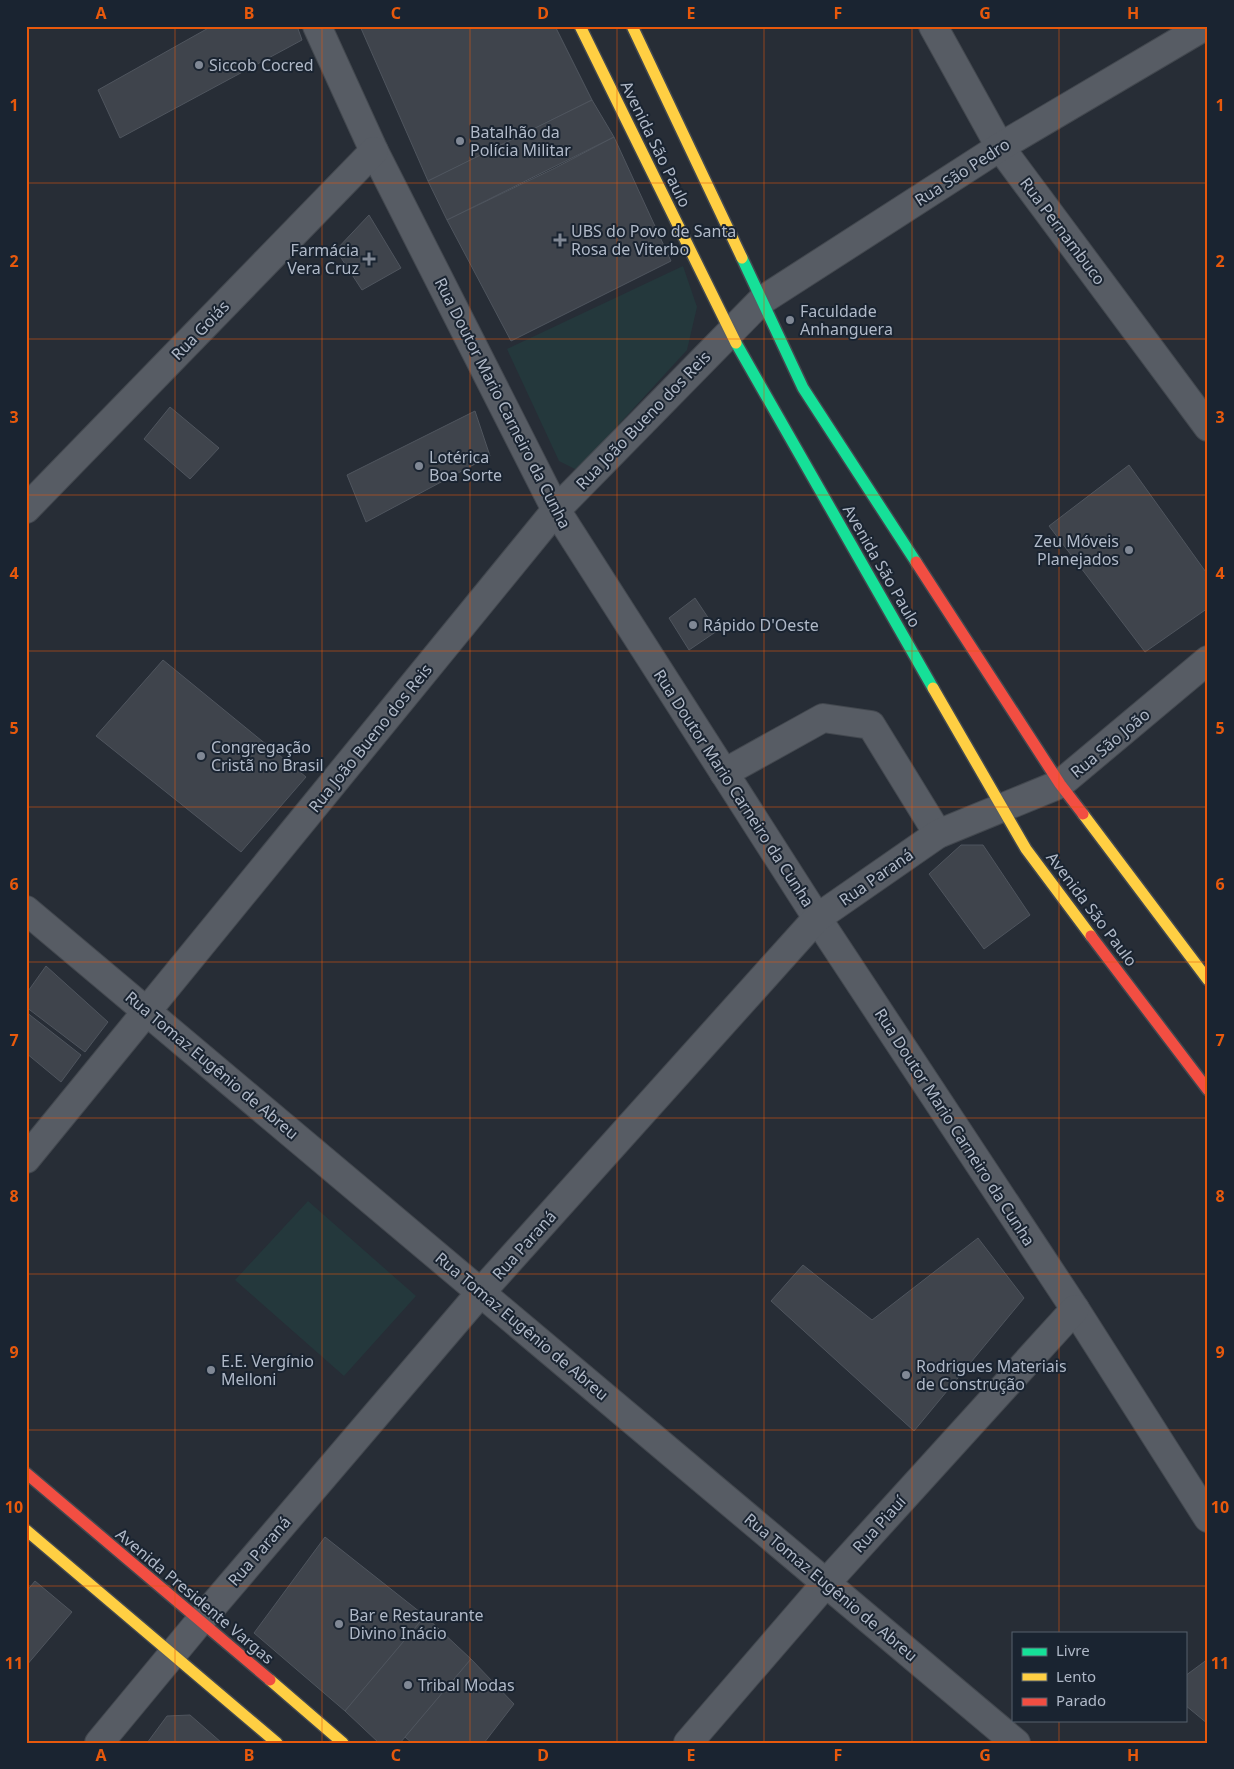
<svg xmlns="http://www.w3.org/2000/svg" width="1234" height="1769" viewBox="0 0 1234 1769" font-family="'Noto Sans',sans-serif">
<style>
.green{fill:#24383c}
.building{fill:#3f444c;stroke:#4f555e}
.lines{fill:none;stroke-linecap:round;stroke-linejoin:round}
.street-casing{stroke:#43484f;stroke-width:30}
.fast-casing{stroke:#43484f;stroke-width:14}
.slow-casing{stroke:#43484f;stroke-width:14}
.jam-casing{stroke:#43484f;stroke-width:14}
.street{stroke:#575c64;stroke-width:28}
.fast{stroke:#16e098;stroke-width:11}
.slow{stroke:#ffcf43;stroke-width:11}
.jam{stroke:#f24e42;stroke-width:11}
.grid{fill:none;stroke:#e8590c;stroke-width:1;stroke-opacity:0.55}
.poi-dot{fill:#808895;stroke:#1a2431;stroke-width:2}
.labels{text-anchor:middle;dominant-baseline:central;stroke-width:4;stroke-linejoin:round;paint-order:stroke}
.poi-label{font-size:16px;fill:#b0b9c8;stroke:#1a2431;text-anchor:start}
.street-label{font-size:16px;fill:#b0b9c8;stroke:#1a2431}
.neatline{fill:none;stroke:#e8590c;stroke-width:2}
.grid-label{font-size:16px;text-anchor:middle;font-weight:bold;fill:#e8590c}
</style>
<rect width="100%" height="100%" fill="#272d36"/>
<g class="green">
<polygon points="683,266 697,307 687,350 577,470 559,461 507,349"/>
<polygon points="308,1201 416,1296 344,1376 235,1280"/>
</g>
<g class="building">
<polygon points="212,26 297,26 302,40 120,138 98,90"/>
<polygon points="360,26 555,26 592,100 428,181"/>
<polygon points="592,100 614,137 447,220 428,181"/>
<polygon points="614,137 671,261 511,341 447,220 555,168"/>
<polygon points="369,215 401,268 362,290 336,250"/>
<polygon points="170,407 219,448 190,479 144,439"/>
<polygon points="475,411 490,456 366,522 347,475"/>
<polygon points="1129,465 1208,575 1208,608 1145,652 1049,526"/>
<polygon points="695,598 717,631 689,650 669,618"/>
<polygon points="163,660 306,777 241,852 96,736"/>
<polygon points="961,845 983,845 1030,915 984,949 929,874"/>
<polygon points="46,966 108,1022 85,1052 26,1007 26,994"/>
<polygon points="26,1012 81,1055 61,1082 26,1053"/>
<polygon points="978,1238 1024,1298 914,1431 771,1301 803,1265 872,1320"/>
<polygon points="325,1537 425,1616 345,1711 254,1633"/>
<polygon points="35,1581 72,1612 26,1666 26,1592"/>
<polygon points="425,1616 471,1659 400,1743 379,1743 345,1711"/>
<polygon points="471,1659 514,1704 484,1743 412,1743 405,1737"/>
<polygon points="1208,1659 1208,1724 1185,1705 1185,1676"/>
<polygon points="190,1715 222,1743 147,1743 167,1716"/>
</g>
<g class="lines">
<g class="street-casing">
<g id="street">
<polyline points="317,26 374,151 556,510 817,918 1075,1309 1208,1518"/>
<polyline points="933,26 1000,147 1208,427"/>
<polyline points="26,509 374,151"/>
<polyline points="724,773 823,718 871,725 938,834"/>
<polyline points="26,910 1016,1743"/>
<polyline points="26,1159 556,510 761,301 1000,147 1205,26"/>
<polyline points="99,1743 200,1621 481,1292 817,918 938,834 1060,784 1208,660"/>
<polyline points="688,1743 826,1583 1075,1309"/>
</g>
</g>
<g class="fast-casing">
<g id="fast">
<polyline points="742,258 803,388 916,562"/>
<polyline points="736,343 933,688"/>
</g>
</g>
<g class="slow-casing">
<g id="slow">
<polyline points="580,26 736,343"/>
<polyline points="632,26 742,258"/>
<polyline points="933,688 1026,849 1091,936"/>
<polyline points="1083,814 1208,980"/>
<polyline points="26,1530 277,1743"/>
<polyline points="270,1680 343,1743"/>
</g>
</g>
<g class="jam-casing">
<g id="jam">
<polyline points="916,562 1060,784 1083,814"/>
<polyline points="1091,936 1208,1090"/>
<polyline points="26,1473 270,1680"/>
</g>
</g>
<use href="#street" class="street"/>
<use href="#fast" class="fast"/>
<use href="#slow" class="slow"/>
<use href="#jam" class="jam"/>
</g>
<path class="grid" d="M175,26V1743M322,26V1743M470,26V1743M617,26V1743M764,26V1743M912,26V1743M1059,26V1633M26,183H1208M26,339H1208M26,495H1208M26,651H1208M26,807H1208M26,962H1208M26,1118H1208M26,1274H1208M26,1430H1208M26,1586H1208M1059,1720V1743"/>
<g class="poi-dot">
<circle cx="199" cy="65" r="5"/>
<circle cx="460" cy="141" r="5"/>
<path d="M557.5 232.5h5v5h5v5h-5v5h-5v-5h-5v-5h5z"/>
<path d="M366.5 251.5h5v5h5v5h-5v5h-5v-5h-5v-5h5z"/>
<circle cx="790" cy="320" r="5"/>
<circle cx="419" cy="466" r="5"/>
<circle cx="1129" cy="550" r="5"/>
<circle cx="693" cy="625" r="5"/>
<circle cx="201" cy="756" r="5"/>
<circle cx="211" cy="1370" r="5"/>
<circle cx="906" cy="1375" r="5"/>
<circle cx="339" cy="1624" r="5"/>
<circle cx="408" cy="1685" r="5"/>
</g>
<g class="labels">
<g class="poi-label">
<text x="209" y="65">Siccob Cocred</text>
<text x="470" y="132">Batalhão da<tspan x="470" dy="18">Polícia Militar</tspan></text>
<text x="571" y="231">UBS do Povo de Santa<tspan x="571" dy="18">Rosa de Viterbo</tspan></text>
<text x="359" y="250" text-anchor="end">Farmácia<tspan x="359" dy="18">Vera Cruz</tspan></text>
<text x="800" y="311">Faculdade<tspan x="800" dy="18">Anhanguera</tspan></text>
<text x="429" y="457">Lotérica<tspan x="429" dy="18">Boa Sorte</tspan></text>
<text x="1119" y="541" text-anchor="end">Zeu Móveis<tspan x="1119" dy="18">Planejados</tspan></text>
<text x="703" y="625">Rápido D'Oeste</text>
<text x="211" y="747">Congregação<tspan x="211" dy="18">Cristã no Brasil</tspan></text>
<text x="221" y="1361">E.E. Vergínio<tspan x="221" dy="18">Melloni</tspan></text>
<text x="916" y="1366">Rodrigues Materiais<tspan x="916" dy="18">de Construção</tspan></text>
<text x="349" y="1615">Bar e Restaurante<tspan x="349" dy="18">Divino Inácio</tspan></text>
<text x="418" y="1685">Tribal Modas</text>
</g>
<g class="street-label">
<text transform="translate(656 144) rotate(64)">Avenida São Paulo</text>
<text transform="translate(962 172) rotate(-33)">Rua São Pedro</text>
<text transform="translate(1063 231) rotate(53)">Rua Pernambuco</text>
<text transform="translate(200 330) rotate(-46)">Rua Goiás</text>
<text transform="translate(503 403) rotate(63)">Rua Doutor Mario Carneiro da Cunha</text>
<text transform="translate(643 420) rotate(-46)">Rua João Bueno dos Reis</text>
<text transform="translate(882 566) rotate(60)">Avenida São Paulo</text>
<text transform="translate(370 738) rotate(-51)">Rua João Bueno dos Reis</text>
<text transform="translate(1110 743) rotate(-40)">Rua São João</text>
<text transform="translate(734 788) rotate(57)">Rua Doutor Mario Carneiro da Cunha</text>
<text transform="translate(876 877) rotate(-35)">Rua Paraná</text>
<text transform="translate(1092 909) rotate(53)">Avenida São Paulo</text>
<text transform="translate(212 1065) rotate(40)">Rua Tomaz Eugênio de Abreu</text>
<text transform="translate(955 1127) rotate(57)">Rua Doutor Mario Carneiro da Cunha</text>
<text transform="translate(524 1245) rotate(-48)">Rua Paraná</text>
<text transform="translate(522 1326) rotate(40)">Rua Tomaz Eugênio de Abreu</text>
<text transform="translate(879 1524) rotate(-48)">Rua Piauí</text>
<text transform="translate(259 1551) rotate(-49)">Rua Paraná</text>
<text transform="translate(831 1587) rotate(40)">Rua Tomaz Eugênio de Abreu</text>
<text transform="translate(195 1596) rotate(40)">Avenida Presidente Vargas</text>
</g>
</g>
<rect width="1234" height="1769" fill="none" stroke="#1a2431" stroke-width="55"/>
<rect x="1012" y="1632" width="175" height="90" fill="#1a2431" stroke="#56606d"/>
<rect x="1022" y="1648" width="25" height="8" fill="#16e098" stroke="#56606d"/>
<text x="1056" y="1656" font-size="15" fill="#b0b9c8">Livre</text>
<rect x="1022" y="1673" width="25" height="8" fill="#ffcf43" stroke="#56606d"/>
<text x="1056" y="1682" font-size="15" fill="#b0b9c8">Lento</text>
<rect x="1022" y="1698" width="25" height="8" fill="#f24e42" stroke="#56606d"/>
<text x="1056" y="1706" font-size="15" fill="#b0b9c8">Parado</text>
<rect x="28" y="28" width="1178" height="1714" class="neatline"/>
<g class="grid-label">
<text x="101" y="19">A</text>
<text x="249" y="19">B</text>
<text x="396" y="19">C</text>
<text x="543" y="19">D</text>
<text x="691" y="19">E</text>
<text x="838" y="19">F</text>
<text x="985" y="19">G</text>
<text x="1133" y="19">H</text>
<text x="14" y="111">1</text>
<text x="1220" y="111">1</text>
<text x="14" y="267">2</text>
<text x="1220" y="267">2</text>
<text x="14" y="423">3</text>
<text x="1220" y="423">3</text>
<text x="14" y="579">4</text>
<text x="1220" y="579">4</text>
<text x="14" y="734">5</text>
<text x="1220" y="734">5</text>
<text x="14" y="890">6</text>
<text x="1220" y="890">6</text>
<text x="14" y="1046">7</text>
<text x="1220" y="1046">7</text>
<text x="14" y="1202">8</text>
<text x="1220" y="1202">8</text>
<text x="14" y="1358">9</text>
<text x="1220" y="1358">9</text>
<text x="14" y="1513">10</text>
<text x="1220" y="1513">10</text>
<text x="14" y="1669">11</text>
<text x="1220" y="1669">11</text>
<text x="101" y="1761">A</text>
<text x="249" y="1761">B</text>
<text x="396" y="1761">C</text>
<text x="543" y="1761">D</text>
<text x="691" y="1761">E</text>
<text x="838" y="1761">F</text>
<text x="985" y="1761">G</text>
<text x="1133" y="1761">H</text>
</g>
</svg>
